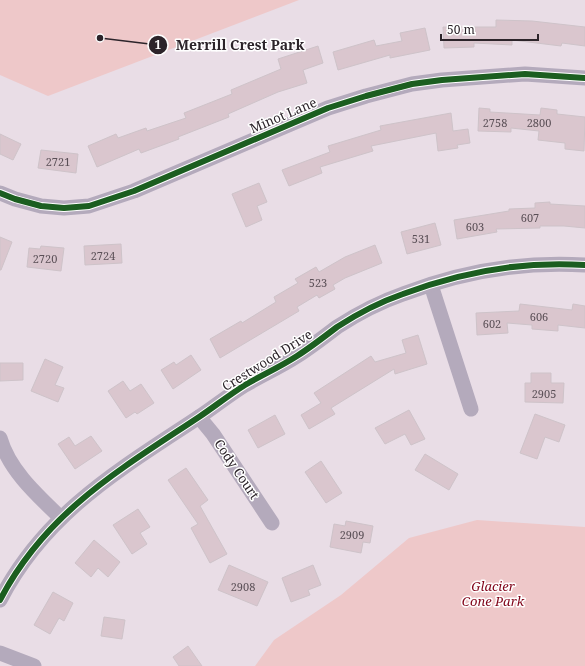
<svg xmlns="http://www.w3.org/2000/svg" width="585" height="666" viewBox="0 0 585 666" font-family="'Noto Serif',serif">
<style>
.green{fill:#eec8c9}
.building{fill:#dac6ce;stroke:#cec3c9}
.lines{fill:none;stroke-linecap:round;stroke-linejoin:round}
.minor{stroke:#b4aabc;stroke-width:15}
.cycleway-casing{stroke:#fff;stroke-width:8}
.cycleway{stroke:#1b5e20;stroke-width:6}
.labels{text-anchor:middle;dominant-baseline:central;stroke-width:3;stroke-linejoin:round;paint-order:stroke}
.number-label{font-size:11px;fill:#5a4f56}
.street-label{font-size:13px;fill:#2c242a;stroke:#fff}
.park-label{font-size:13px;font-style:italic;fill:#800419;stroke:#fff}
.leader{fill:none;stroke:#2c242a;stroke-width:1.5}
.callout-dot{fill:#2c242a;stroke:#fff;stroke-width:1.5}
.mark-label{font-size:12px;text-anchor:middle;font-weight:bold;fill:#fff}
.callout-label{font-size:14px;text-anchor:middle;font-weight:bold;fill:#2c242a;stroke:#fff;stroke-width:3;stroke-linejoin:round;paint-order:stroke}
</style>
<rect width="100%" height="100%" fill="#e9dde6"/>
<g class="green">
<polygon points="0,0 299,0 48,96 0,75"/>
<polygon points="477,520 585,527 585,666 255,666 274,640 341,595 409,538"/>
</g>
<g class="building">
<polygon points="496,20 532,21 585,27 585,46 562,43 561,46 512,40 512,45 474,43 474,47 444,48 443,27 496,27"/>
<polygon points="425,28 430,50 390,58 390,55 338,70 333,52 374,40 376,46 402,41 400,33"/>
<polygon points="318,46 323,63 303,70 307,83 278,92 228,114 229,117 178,137 179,139 141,153 139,149 97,167 88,146 116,134 118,138 146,128 147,131 186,118 184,113 232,94 231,90 281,69 278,59"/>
<polygon points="479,108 490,109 490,112 540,115 541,108 557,110 557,114 585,117 584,151 565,149 565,143 538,140 539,131 511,128 511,132 478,131"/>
<polygon points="451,113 453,131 468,129 470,143 457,145 458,148 438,151 436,133 371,146 373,151 320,167 322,173 289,186 282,170 330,152 328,146 381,130 380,126"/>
<polygon points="0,134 21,144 13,160 0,154"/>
<polygon points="41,150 78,154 76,173 38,168"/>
<polygon points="259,183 267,202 257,206 262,220 246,227 232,194"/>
<polygon points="550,202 550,204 585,206 585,228 564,226 540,226 540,228 496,229 497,232 457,239 454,220 509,211 509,209 535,208 535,203"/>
<polygon points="435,223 441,245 407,254 401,232"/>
<polygon points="0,237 12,242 1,270 0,270"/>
<polygon points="121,244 122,263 85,265 84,246"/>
<polygon points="375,245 382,263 345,278 333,285 335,289 319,298 317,295 297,307 299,311 220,358 210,339 241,321 242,323 276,302 274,297 298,283 295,279 316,267 319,272 345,257"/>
<polygon points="41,246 64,248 61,271 27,267 29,248 40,249"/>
<polygon points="520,304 572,310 573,304 585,306 585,328 558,325 558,331 532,329 532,325 507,323 508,333 477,335 476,313 519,311"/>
<polygon points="418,335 427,364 395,374 394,369 331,408 335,414 309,429 301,415 321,403 314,393 371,356 375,362 406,353 402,340"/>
<polygon points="191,355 201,370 173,389 161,370 174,362 176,365"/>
<polygon points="45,359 63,367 55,385 64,388 58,402 31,391"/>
<polygon points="0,363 23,363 23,380 0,381"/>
<polygon points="531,373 551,373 551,383 564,383 563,403 525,402 525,383 531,383"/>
<polygon points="123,381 130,391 141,384 154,403 137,414 135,412 126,418 108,391"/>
<polygon points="409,410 425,439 411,445 405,434 385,444 375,428"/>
<polygon points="535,414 565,425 559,442 545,437 537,459 520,453"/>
<polygon points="275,415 285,434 258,448 248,430"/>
<polygon points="91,436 102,451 75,469 58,444 69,437 75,446"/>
<polygon points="425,454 458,474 449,490 415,470"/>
<polygon points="321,461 342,493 326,503 305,472"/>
<polygon points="186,468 208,500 200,506 227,554 210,563 191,528 198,524 168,480"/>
<polygon points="138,509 150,527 140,533 147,544 132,554 113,525"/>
<polygon points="346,521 373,526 370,543 363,542 361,553 330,547 334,524 345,526"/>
<polygon points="94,540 120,562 108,577 98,568 91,577 75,563"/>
<polygon points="229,565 268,582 257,606 218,590"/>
<polygon points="313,565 321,585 308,590 310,595 291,602 282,578"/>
<polygon points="53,592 73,603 64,621 59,618 50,634 34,625"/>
<polygon points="104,617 125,620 122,639 101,636"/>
<polygon points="188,646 202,666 179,666 173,657"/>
</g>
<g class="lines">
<g class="minor">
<polyline points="0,193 15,199 41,206 64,208 89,206 134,191 328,108 366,96 412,84 442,80 525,74 585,78"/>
<polyline points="431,285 471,409"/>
<polyline points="199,417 213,434 272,523"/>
<path d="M0,438C9,470 37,495 61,518"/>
<path d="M0,600C46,512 119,470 199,417C214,407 229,395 245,385C262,375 280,367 297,356C311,347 324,337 337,327C357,314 380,302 403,294C461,272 523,261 585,265"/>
<polyline points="0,653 34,666"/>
</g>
<g class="cycleway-casing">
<g id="cycleway">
<polyline points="0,193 15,199 41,206 64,208 89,206 134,191 328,108 366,96 412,84 442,80 525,74 585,78"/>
<path d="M0,600C46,512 119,470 199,417C214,407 229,395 245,385C262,375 280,367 297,356C311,347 324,337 337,327C357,314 380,302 403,294C461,272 523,261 585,265"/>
</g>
</g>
<use href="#cycleway" class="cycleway"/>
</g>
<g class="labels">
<g class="number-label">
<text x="495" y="122">2758</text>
<text x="539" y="122">2800</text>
<text x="58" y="161">2721</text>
<text x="530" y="217">607</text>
<text x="475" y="226">603</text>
<text x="421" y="238">531</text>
<text x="103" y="255">2724</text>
<text x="45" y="258">2720</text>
<text x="318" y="282">523</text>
<text x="539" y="316">606</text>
<text x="492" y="323">602</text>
<text x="544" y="393">2905</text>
<text x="352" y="534">2909</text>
<text x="243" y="586">2908</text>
</g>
<g class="street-label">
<text transform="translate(283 115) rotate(-23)">Minot Lane</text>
<text transform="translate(267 360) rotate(-32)">Crestwood Drive</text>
<text transform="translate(237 469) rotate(56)">Cody Court</text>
</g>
<g class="park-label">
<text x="493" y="586">Glacier<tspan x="493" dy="15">Cone Park</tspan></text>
</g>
</g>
<path class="leader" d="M100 38L158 45"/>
<g class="callout-dot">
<circle cx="100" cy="38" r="4"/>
<circle cx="158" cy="45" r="10"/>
</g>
<g class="mark-label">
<text x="158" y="49">1</text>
</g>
<g class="callout-label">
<text x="240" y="50">Merrill Crest Park</text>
</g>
<path d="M441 34v6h97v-6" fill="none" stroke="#2c242a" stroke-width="2"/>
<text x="447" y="34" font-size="12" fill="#2c242a" stroke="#ffffff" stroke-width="3" paint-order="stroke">50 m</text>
</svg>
